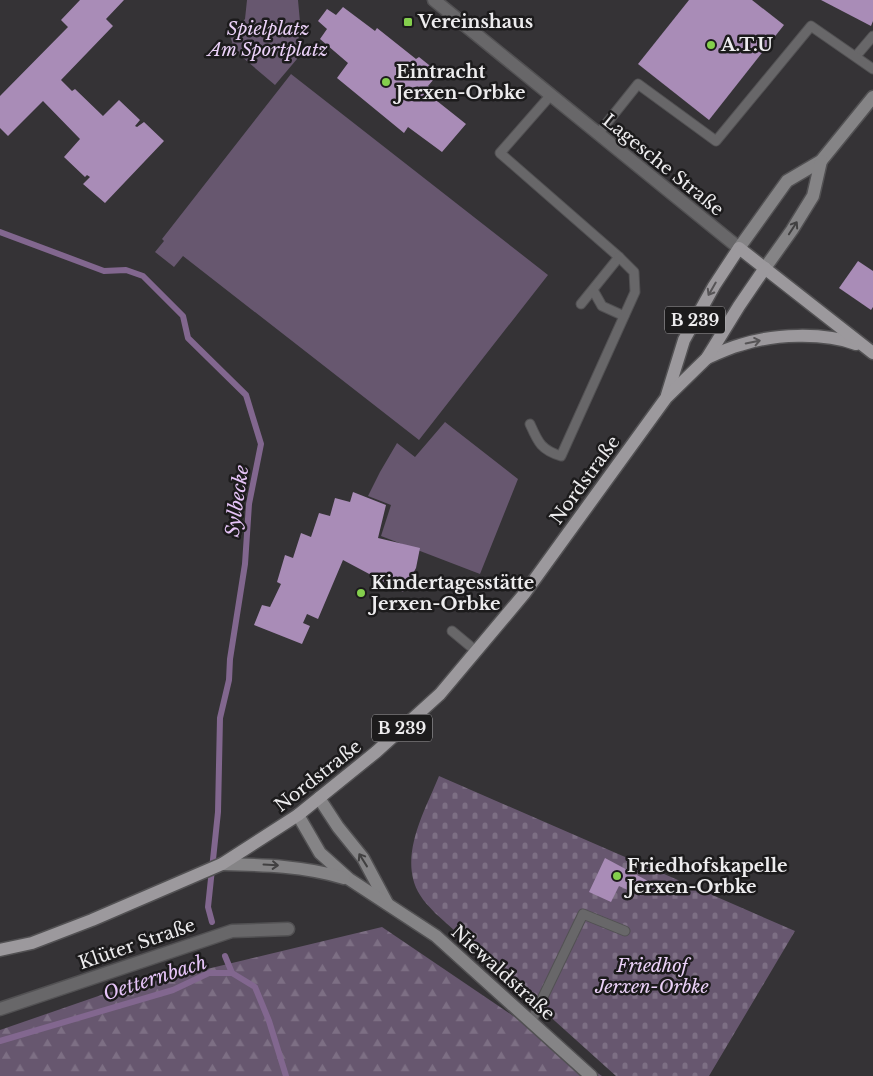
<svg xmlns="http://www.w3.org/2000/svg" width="873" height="1076" viewBox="0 0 873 1076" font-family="'Libre Baskerville',serif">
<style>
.forest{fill:url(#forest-firs)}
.cemetery{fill:url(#cemetery-stones)}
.park{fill:#67576f}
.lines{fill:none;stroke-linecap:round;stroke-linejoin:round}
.stream{stroke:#82678f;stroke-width:6}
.building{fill:#a98cb7}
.service-casing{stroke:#525153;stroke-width:11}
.minor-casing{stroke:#525153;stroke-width:15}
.tertiary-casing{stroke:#525153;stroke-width:15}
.secondary-casing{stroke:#525153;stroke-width:15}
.primary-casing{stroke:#525153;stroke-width:15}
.service{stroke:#686769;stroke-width:9}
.minor{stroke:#686769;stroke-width:12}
.tertiary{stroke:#686769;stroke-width:12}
.secondary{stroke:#858486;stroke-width:12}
.primary{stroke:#9c999d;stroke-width:12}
.oneway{stroke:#414041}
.oneway2{stroke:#565456}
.poi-dot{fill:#84cf4d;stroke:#1c1b1c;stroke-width:2}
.labels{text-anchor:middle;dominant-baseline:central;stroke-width:5;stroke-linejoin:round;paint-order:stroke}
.shield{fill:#1c1b1c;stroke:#aeadaf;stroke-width:1}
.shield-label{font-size:16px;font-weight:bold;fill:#edecee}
.poi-label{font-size:18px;font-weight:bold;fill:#edecee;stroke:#1c1b1c;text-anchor:start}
.park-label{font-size:18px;font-style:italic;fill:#ecd2f9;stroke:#1c1b1c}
.street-label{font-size:18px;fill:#edecee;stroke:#1c1b1c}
.water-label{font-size:19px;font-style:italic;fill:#e7c5f9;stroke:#1c1b1c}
</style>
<defs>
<pattern id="forest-firs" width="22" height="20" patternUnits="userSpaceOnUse" patternTransform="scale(1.25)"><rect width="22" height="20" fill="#67576f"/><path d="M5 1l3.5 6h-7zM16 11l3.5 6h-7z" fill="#7d6f84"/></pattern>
<pattern id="cemetery-stones" width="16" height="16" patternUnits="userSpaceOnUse" patternTransform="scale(1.25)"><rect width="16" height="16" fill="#67576f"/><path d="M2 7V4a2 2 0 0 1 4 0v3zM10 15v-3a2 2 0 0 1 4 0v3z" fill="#7d6f84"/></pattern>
</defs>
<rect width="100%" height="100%" fill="#353336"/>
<polygon class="forest" points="382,927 602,1076 0,1076 0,1030 107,993"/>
<path class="cemetery" d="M439,776L795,931L709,1076H616L435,913C430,907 424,902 420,895C397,858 425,811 439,776Z"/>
<g class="park">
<polygon points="247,0 298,0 300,22 297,59 275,85 235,51 230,36 245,19"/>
<polygon points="291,74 548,275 419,440 183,256 174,267 155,252 164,241 162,239"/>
<polygon points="445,422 518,479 480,574 381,536 391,505 368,496 380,472 397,443 415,457"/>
</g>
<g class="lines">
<g class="stream">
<polyline points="0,232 104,271 126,270 143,276 183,316 188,338 246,395 261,444 249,504 245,564 230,659 229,680 220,718 218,812 208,907 212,922"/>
<polyline points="225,956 232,973"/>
<polyline points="0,1041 173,990 209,973 232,973 255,987 269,1021 286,1076"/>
</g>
</g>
<g class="building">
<polygon points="80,0 124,0 106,19 113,26 61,80 72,91 75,89 103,116 119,100 140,120 135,126 137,127 144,122 164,141 105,203 83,184 90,177 87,175 85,177 64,157 80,139 43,101 8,136 0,128 0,96 68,27 61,20"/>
<polygon points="689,0 752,0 784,25 709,120 638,64"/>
<polygon points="821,0 873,0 873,21 871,26"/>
<polygon points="343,7 375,31 377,28 416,59 419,57 439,73 428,86 436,93 432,97 466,124 442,152 408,127 404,133 337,78 348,63 320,39 327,29 318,21 327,9 336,15"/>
<polygon points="858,261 873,271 873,307 871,310 839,288"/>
<polygon points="353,492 386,505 378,538 420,548 416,568 403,592 343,560 318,619 307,614 303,623 310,626 302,644 254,625 262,605 270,607 281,584 277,582 285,555 293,558 301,533 311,537 319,513 330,516 335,498 350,502"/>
<polygon points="605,858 648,881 641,896 619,886 611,902 589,892"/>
</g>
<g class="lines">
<g class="service-casing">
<g id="service">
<polyline points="856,56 873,36"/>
<polyline points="550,96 500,153 619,257 581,304"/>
<polyline points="598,134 638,84 716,141 811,26 873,69"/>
<polyline points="593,290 602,306 624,316"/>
<path d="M530,424C538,442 541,450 561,456L635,292L634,272L619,257"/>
<polyline points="452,631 476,651"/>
<polyline points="531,1022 583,914 625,931"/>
</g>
</g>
<g class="minor-casing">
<polyline id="minor" points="0,1009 232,931 288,929"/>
</g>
<g class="tertiary-casing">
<polyline id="tertiary" points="434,0 739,248"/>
</g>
<g class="secondary-casing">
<g id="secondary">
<polyline points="739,248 787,181 821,161 873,97"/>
<polyline points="765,268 792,230 813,196 821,161"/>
<polyline points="319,798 338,827 363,858 387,903"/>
<polyline points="298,815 320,853 349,879 436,936 591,1076"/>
<path d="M222,864C264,865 304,866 344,878"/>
</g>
</g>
<g class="primary-casing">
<g id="primary">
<path d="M707,358C718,353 729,348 740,345C773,334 823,332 856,344"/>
<polyline points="667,395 684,340 714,286 739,248 873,353"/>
<polyline points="0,950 32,943 92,920 222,864 298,815 376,752 440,694 524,594 666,398 707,358 739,306 765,268"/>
</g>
</g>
<use href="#service" class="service"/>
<use href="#minor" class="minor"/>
<use href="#tertiary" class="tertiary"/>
<use href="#secondary" class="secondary"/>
<use href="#primary" class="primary"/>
</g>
<defs><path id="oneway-shaft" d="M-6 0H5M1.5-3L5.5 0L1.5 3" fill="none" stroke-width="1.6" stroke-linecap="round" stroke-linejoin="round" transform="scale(1.25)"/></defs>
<g class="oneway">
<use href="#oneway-shaft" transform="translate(793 228) rotate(-57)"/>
<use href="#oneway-shaft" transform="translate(363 860) rotate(-122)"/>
<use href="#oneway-shaft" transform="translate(271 865) rotate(3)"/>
</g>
<g class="oneway2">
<use href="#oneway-shaft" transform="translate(712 289) rotate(120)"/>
<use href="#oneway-shaft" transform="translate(753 342) rotate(-11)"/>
</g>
<g class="poi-dot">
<rect x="403" y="17" width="10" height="10" rx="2.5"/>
<circle cx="711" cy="45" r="5"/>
<circle cx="386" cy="82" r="5"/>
<circle cx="361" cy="593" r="5"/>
<circle cx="617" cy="876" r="5"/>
</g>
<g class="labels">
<g class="shield">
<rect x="665" y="306.5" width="60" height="27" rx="4"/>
<rect x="372" y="714.5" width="60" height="27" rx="4"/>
</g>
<g class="shield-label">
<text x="695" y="320">B 239</text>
<text x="402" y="728">B 239</text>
</g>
<g class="poi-label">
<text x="418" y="22">Vereinshaus</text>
<text x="721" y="45">A.T.U</text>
<text x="396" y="72">Eintracht<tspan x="396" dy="21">Jerxen-Orbke</tspan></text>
<text x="371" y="583">Kindertagesstätte<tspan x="371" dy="21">Jerxen-Orbke</tspan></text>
<text x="627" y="866">Friedhofskapelle<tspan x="627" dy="21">Jerxen-Orbke</tspan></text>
</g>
<g class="park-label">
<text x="268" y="29">Spielplatz<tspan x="268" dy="21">Am Sportplatz</tspan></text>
<text x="652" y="966">Friedhof<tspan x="652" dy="21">Jerxen-Orbke</tspan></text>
</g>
<g class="street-label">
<text transform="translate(663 165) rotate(39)">Lagesche Straße</text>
<text transform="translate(585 480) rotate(-54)">Nordstraße</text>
<text transform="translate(318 776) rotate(-38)">Nordstraße</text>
<text transform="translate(137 944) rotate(-19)">Klüter Straße</text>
<text transform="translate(503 973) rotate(42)">Niewaldstraße</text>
</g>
<g class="water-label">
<text transform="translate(237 501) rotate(-82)">Sylbecke</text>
<text transform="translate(155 978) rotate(-18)">Oetternbach</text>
</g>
</g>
</svg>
